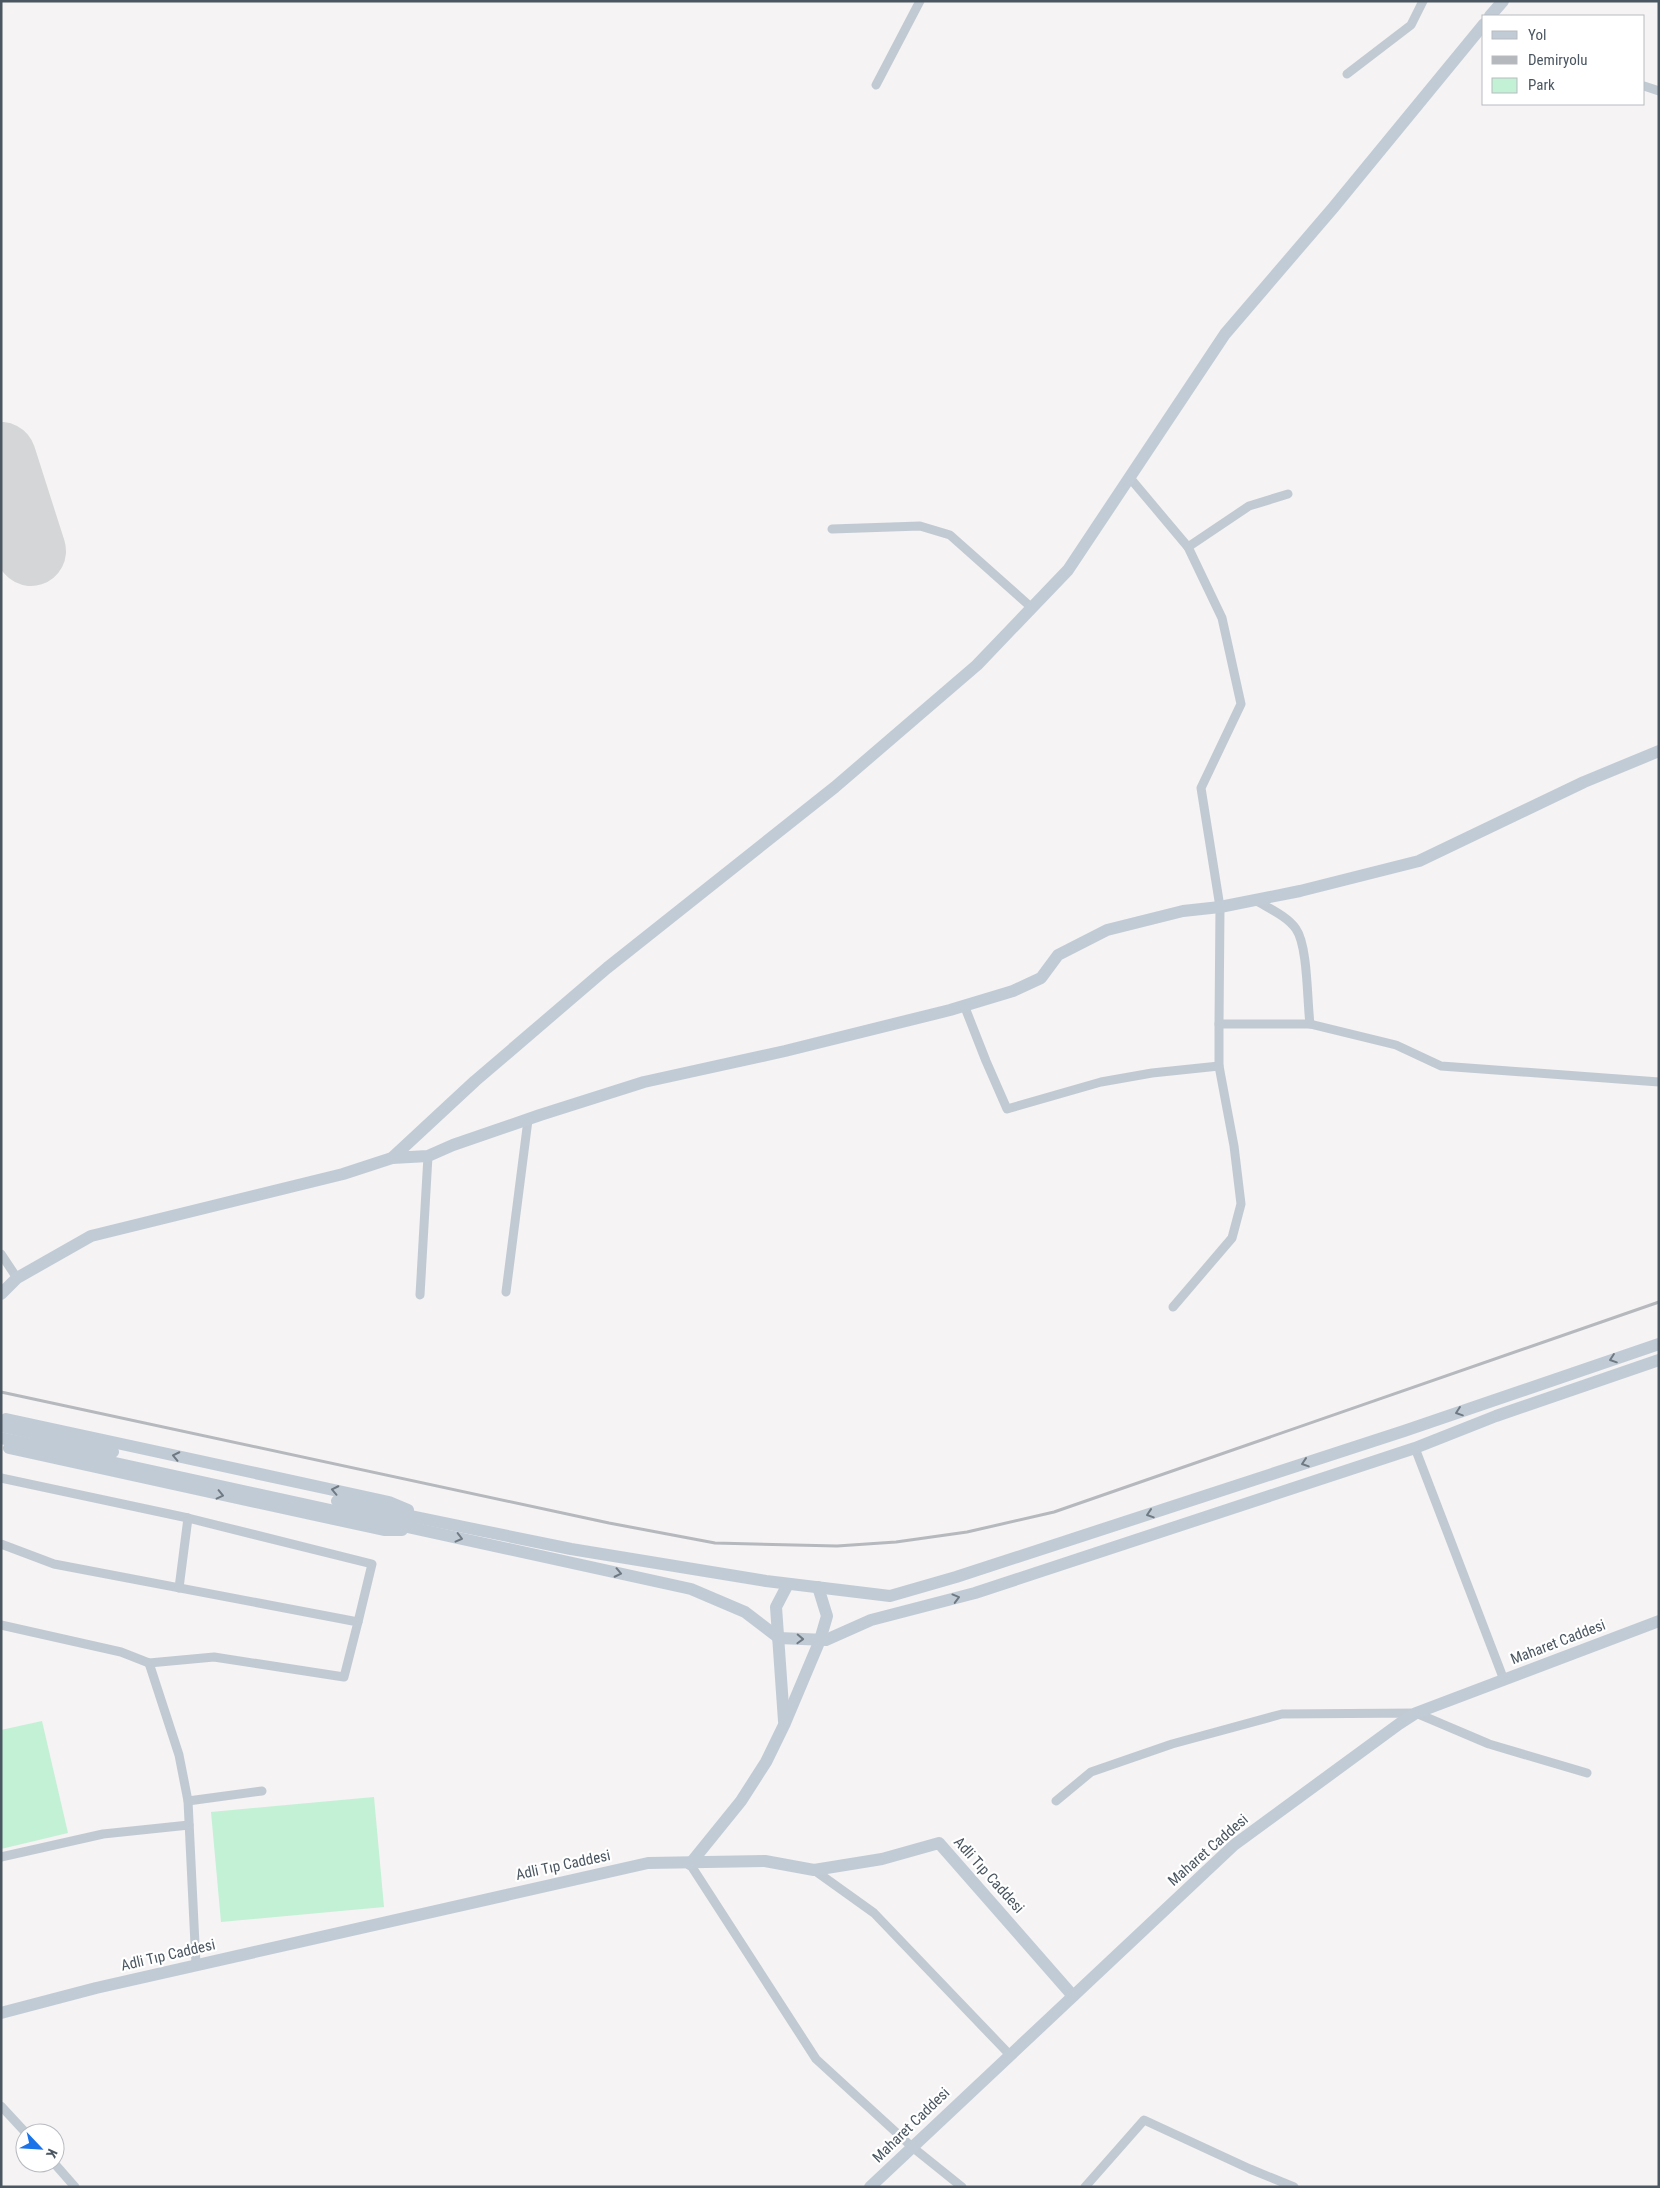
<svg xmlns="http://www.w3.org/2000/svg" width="1660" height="2188" viewBox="0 0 1660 2188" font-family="'Roboto Condensed',sans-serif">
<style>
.green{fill:#c3f1d5}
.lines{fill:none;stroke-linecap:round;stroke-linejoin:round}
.taxiway{stroke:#d5d6d8;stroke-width:28}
.runway{stroke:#d5d6d8;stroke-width:70}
.street{stroke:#c1cad2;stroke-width:9}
.secondary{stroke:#c1cbd6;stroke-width:12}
.rail{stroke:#b5b8bd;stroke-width:3}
.oneway{stroke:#6e7984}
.labels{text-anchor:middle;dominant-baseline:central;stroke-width:4.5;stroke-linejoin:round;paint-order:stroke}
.street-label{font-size:15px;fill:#4a5661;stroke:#fff}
</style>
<rect width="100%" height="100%" fill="#f5f3f3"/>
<g class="green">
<polygon points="42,1721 68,1833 1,1849 1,1730"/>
<polygon points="374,1797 384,1907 221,1922 211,1812"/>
</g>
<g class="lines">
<polyline class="taxiway" points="1,485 13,493"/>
<polyline class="runway" points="1,457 31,551"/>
<g class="street">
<polyline points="1347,74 1411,25 1423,1"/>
<polyline points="876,85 920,1"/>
<polyline points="1644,86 1659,91"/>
<polyline points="1130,478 1188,547 1222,618 1241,704 1201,788 1220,907 1219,1024 1310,1024 1396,1045 1441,1066 1659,1082"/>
<polyline points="832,529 920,526 950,535 1032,608"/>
<polyline points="1188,547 1249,506 1288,494"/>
<path d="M1255,900C1268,908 1287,916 1296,929C1308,946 1307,1001 1310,1024"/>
<polyline points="964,1005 986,1061 1007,1109 1101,1082 1152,1073 1219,1066 1219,1024"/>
<polyline points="1,1254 17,1278"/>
<polyline points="506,1292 528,1120"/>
<polyline points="420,1295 428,1156"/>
<polyline points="1173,1307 1232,1238 1241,1204 1234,1146 1219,1066"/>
<polyline points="1415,1448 1504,1680"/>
<polyline points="1,1478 188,1518 372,1564 358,1622"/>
<polyline points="1,1544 54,1564 358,1622 344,1677 214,1657 149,1663 121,1652 1,1625"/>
<polyline points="179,1588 188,1518"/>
<polyline points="149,1663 179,1755 188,1801 196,1965"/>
<polyline points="188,1801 262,1791"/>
<polyline points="1056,1801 1091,1772 1172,1744 1282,1714 1416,1713 1489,1744 1587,1773"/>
<polyline points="1,1857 103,1834 189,1825"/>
<polyline points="690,1864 816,2059 911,2146 962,2187"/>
<polyline points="814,1870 874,1913 1009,2054"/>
<polyline points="1,2106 26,2133"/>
<polyline points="54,2163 75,2187"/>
<polyline points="1085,2187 1144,2120 1250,2169 1294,2187"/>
</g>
<g class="secondary">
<polyline points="1490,16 1503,1"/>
<polyline points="392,1158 428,1156 453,1145 540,1115 644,1082 785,1051 950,1010 1013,991 1041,978 1058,955 1107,930 1183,911 1220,907 1300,891 1419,861 1584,782 1659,751"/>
<polyline points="1,1294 17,1278 91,1236 343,1174 392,1158 475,1081 607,968 835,787 977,665 1068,570 1225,334 1333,208 1484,24"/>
<polyline points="6,1419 389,1502 408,1510"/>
<polyline points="1,1426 113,1452"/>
<polyline points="1,1438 691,1589 745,1612 779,1638 826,1640 871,1620 975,1593 1415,1448 1496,1416 1659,1360"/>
<polyline points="9,1448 384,1530 402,1530"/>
<polyline points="337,1501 571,1549 766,1581 890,1596 956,1577 1404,1431 1659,1344"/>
<polyline points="784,1721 776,1607 788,1584"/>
<polyline points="690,1864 741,1801 766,1762 785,1723 820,1640 827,1616 818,1587"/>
<polyline points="1,2013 96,1988 648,1863 765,1861 814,1870 882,1859 939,1843 1073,1996"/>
<polyline points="870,2187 1234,1845 1399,1724 1416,1713 1659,1621"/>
</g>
<polyline class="rail" points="1,1392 609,1523 715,1543 837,1546 896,1542 967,1532 1054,1512 1659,1302"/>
</g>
<defs><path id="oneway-chevron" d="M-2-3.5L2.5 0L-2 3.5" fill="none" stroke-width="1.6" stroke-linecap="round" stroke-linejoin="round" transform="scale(1.25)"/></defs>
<g class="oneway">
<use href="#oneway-chevron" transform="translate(1613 1359) rotate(161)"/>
<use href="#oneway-chevron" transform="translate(1459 1412) rotate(161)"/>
<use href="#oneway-chevron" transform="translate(176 1456) rotate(-168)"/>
<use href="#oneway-chevron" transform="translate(1305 1463) rotate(162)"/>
<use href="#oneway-chevron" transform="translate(335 1490) rotate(-168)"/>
<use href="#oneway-chevron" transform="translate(220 1495) rotate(13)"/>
<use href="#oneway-chevron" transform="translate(1150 1514) rotate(162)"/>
<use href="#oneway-chevron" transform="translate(459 1538) rotate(14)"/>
<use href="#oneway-chevron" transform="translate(618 1573) rotate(12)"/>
<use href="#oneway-chevron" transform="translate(956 1598) rotate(-15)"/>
<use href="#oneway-chevron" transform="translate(800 1639) rotate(2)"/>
</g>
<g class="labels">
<g class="street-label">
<text transform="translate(1558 1642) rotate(-21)">Maharet Caddesi</text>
<text transform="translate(1208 1850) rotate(-41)">Maharet Caddesi</text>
<text transform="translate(563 1865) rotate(-12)">Adli Tıp Caddesi</text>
<text transform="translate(989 1875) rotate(48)">Adli Tıp Caddesi</text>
<text transform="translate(168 1955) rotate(-13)">Adli Tıp Caddesi</text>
<text transform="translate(911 2125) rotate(-44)">Maharet Caddesi</text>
</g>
</g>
<rect width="1660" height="2188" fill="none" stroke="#4a5661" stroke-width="5"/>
<rect x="1482" y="15" width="162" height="90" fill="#ffffff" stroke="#b7bbc0"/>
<rect x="1492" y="31" width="25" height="8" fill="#c1cbd6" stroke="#b7bbc0"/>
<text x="1528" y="40" font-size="15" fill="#4a5661">Yol</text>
<rect x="1492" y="56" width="25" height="8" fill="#b5b8bd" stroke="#b7bbc0"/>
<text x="1528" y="65" font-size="15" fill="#4a5661">Demiryolu</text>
<rect x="1492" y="78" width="25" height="15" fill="#c3f1d5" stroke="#b7bbc0"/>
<text x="1528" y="90" font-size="15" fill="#4a5661">Park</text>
<g transform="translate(40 2148) rotate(115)"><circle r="24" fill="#ffffff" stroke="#b7bbc0"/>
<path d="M0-4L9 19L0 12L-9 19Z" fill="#1a73e8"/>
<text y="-8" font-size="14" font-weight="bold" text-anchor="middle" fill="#4a5661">K</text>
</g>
</svg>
